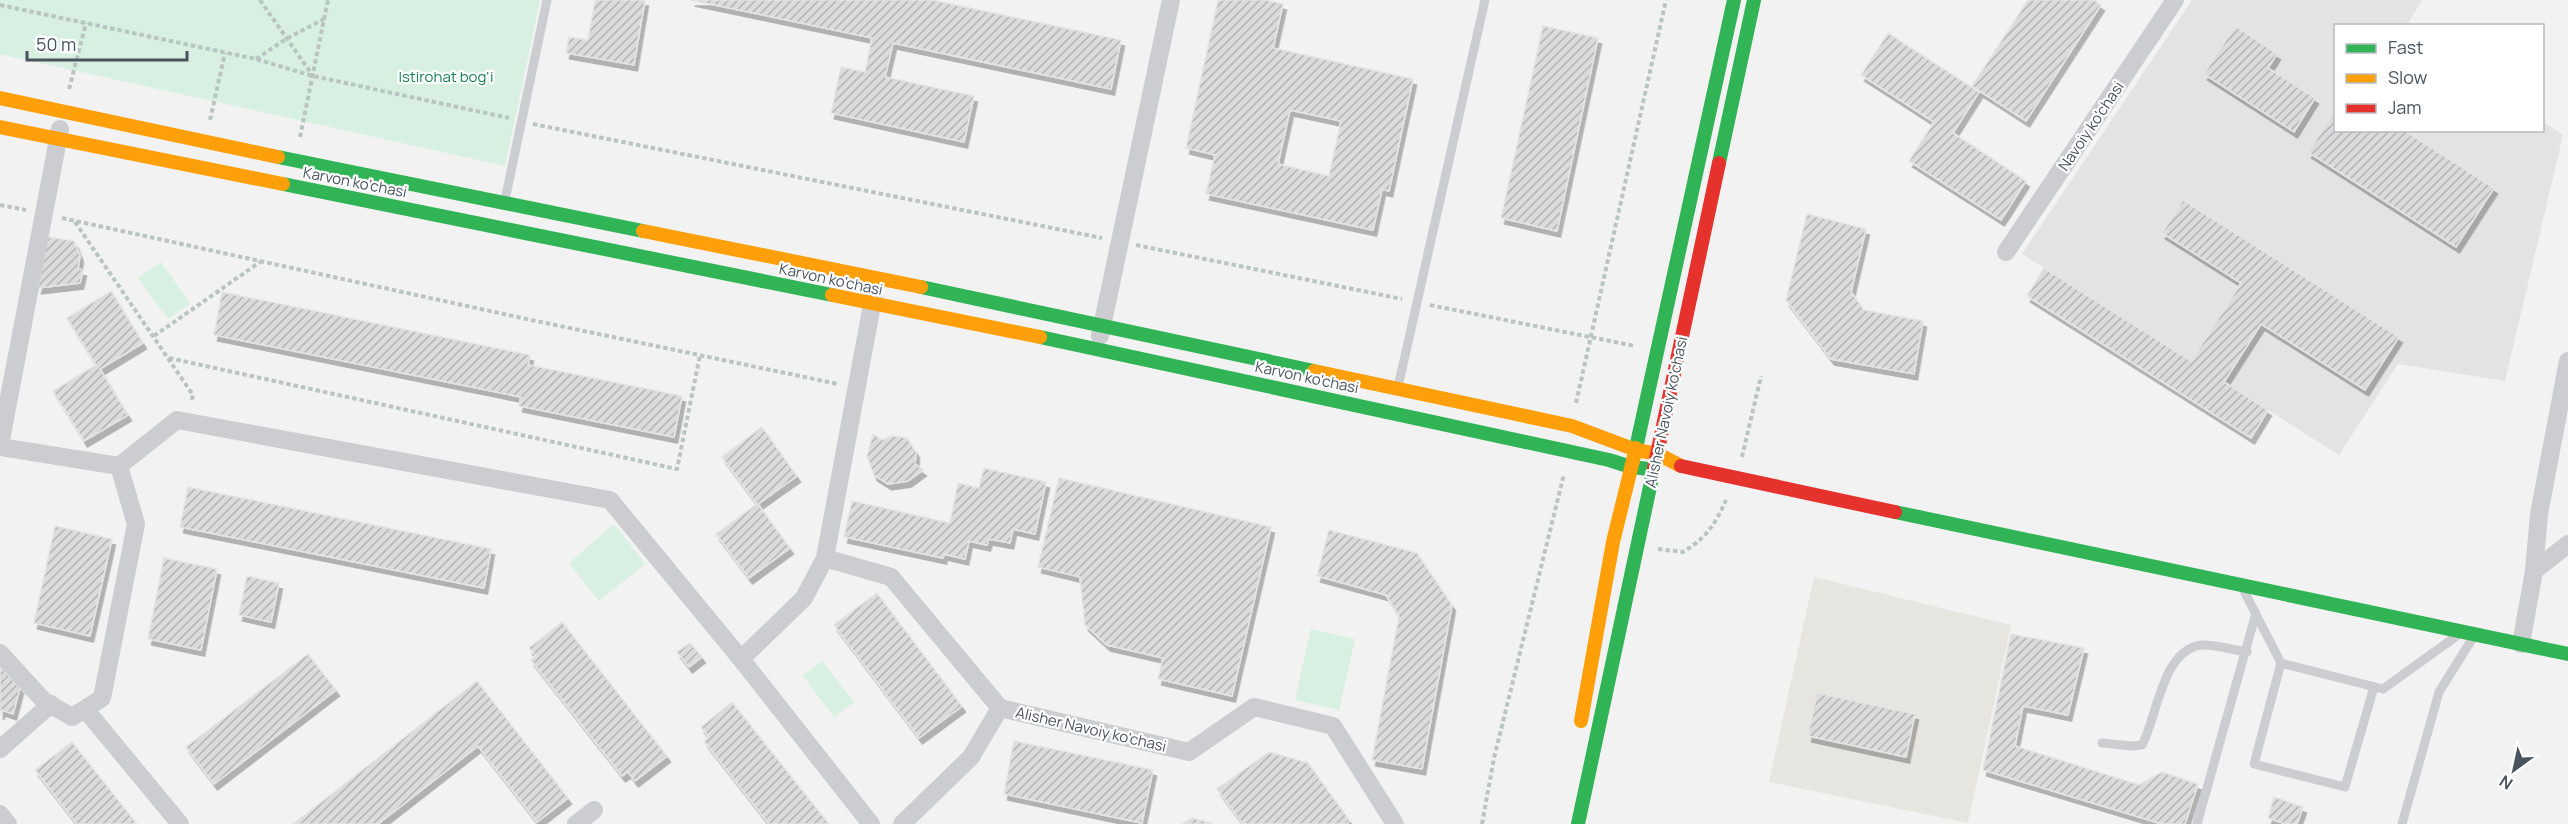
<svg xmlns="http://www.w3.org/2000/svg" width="2568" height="824" viewBox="0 0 2568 824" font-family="Manrope,sans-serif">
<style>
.commercial{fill:#e6e5e0}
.education{fill:#e4e3e4}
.green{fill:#d7f0e2}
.building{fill:url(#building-hatch);stroke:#e3e4e5;stroke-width:1.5;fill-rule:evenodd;filter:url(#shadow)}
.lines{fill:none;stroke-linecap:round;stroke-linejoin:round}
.path{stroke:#bac5c2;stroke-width:4;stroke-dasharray:4.5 3;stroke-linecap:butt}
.lane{stroke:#cbcdd0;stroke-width:9}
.street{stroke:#cbcdd0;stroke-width:18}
.fast{stroke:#30b455;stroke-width:14}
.slow{stroke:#ff9f0a;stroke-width:14}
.jam{stroke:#e5322d;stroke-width:14}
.labels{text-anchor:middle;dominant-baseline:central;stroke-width:4.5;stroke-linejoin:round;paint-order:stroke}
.park-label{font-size:15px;fill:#1a8050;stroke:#fff}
.street-label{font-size:15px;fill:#49545e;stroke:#fff}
</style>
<defs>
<pattern id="building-hatch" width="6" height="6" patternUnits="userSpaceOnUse" patternTransform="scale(1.5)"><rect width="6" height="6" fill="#dbdbdc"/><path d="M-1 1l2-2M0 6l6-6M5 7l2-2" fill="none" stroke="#b4b4b6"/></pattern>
<filter id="shadow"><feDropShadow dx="3.5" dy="6" stdDeviation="0" flood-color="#0004"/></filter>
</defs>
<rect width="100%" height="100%" fill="#f2f2f2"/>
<polygon class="commercial" points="1814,577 2011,625 1968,823 1769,782"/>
<polygon class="education" points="2192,0 2422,0 2407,25 2336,26 2336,130 2542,130 2543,122 2563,135 2505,381 2398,364 2339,455 2022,254"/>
<g class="green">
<polygon points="0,0 540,0 505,166 0,54"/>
<polygon points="161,262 190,304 168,319 138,278"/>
<polygon points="614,524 645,564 599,601 569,563"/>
<polygon points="1311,629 1355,639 1339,710 1295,700"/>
<polygon points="822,661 854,702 834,717 803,676"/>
</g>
<g class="building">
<polygon points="595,0 645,0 634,65 566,53 569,37 588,40"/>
<polygon points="691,0 932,0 1121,40 1111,89 893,43 885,77 974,96 964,142 831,113 841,67 865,72 872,38"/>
<path d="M1218,0H1266L1283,4L1273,48L1413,79L1389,191L1382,189L1373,230L1206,194L1215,155L1186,148ZM1290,110L1341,121L1329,176L1278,164Z"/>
<polygon points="2028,0 2094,0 2101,5 2026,121 1972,86"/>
<polygon points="1543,26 1598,38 1557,231 1501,218"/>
<polygon points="2235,26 2277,54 2268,68 2315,98 2294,132 2204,74"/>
<polygon points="1888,33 1979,92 1953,133 2026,181 2001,220 1909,161 1934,122 1861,75"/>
<polygon points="2336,109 2336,130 2404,130 2494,188 2456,247 2308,152"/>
<polygon points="2183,200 2399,337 2365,390 2261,324 2224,382 2268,410 2251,438 2027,296 2044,268 2191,361 2241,283 2162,233"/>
<polygon points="1807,214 1866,229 1851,292 1864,310 1923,321 1914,374 1831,359 1786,300"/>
<polygon points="48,237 74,241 80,256 78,269 83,270 80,283 38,288"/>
<polygon points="111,291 143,343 100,369 128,415 84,441 53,391 96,365 67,318"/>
<polygon points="222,292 530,355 528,365 682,396 674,437 519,406 521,397 214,335"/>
<polygon points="762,427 797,476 758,504 790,548 749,578 716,534 757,504 722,457"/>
<polygon points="873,434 882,440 892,436 907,438 916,452 915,464 923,470 908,481 888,484 874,475 867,456"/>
<polygon points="984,468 1046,482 1035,534 1013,529 1010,543 989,539 987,545 969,541 965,559 944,554 943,558 844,537 852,501 950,523 958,483 979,488"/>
<polygon points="1059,478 1271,527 1232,696 1158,679 1163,658 1107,645 1085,625 1080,577 1038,567"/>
<polygon points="188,487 491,549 484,588 180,527"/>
<polygon points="55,526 112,539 90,636 34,623"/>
<polygon points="1329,530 1417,553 1452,605 1422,769 1372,760 1399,616 1386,595 1317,576"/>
<polygon points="164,558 217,569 201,650 148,639"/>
<polygon points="247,576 279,583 271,622 239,615"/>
<polygon points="877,593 962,706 919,738 834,625"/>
<polygon points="562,622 667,756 635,781 628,772 622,776 531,660 536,656 529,648"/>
<polygon points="2011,634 2084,648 2068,715 2023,706 2015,746 2139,785 2162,772 2198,784 2185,824 2162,824 1983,770"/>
<polygon points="690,643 702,657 689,667 677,652"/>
<polygon points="308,654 336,690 214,784 186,747"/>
<polygon points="0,666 20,688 13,714 2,710 0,714"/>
<polygon points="477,681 568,798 537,822 478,746 378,824 293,824"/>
<polygon points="1817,693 1915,714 1906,757 1808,736"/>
<polygon points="732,702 829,824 769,824 704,741 709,737 701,727"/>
<polygon points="1014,741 1153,770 1142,823 1004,794"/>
<polygon points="72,742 137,824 77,824 35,770"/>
<polygon points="1269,752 1308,763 1350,821 1346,824 1243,824 1217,789"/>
<polygon points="2274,797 2303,807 2297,824 2286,824 2268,818"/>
<polygon points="1192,818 1211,823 1210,824 1182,824"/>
</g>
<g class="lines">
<g class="path">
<polyline points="260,0 313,76"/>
<polyline points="0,5 256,59 313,76 509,118"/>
<polyline points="256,59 286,39 324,19"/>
<polyline points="69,89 86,23"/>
<polyline points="210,120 225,53"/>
<polyline points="533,124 1102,238"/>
<polyline points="300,137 328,0"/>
<polyline points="0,205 26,210"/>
<polyline points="62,218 536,321 838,384"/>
<polyline points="75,222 193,395 191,403"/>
<polyline points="1136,245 1402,299"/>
<polyline points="1430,305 1635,346"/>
<polyline points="154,336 260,262"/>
<polyline points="169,358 677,469 700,355"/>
<polyline points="1576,403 1666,0"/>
<polyline points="1742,457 1761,376"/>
<path d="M1658,549L1683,552C1706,538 1715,525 1726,500"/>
<polyline points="1482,824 1494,758 1564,474"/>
</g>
<g class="lane">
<polyline points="505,200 547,0"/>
<polyline points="1398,387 1485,0"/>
<polyline points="2243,589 2281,663 2383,689 2458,635"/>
<polyline points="2281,663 2254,764 2345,787 2374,687"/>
<path d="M2102,743L2132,746L2142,745C2157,718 2162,650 2201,645C2214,644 2233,650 2247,652"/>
<polyline points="2197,824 2256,613"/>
<polyline points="2402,824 2439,692 2474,636"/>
</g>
<g class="street">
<polyline points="2006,252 2175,0"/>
<polyline points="1100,336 1171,0"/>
<polyline points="0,445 60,129"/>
<polyline points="0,447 119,466 177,420 610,500 741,659 871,824"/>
<polyline points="825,558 891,577 1000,708 1189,752 1254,707 1333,726 1395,824"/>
<polyline points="2534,571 2568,544"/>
<polyline points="2521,644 2534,571 2539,514 2568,361"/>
<polyline points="0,653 44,701 72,717 85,709 180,824"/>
<polyline points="741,659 804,598 825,558 874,294"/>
<polyline points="85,709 102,698 136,524 119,466"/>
<polyline points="0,749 51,704"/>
<polyline points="0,814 8,824"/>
<polyline points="576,824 594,810"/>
<polyline points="902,824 971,757 1000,708"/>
</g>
<g class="fast">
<polyline points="278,157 643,231"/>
<polyline points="1719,163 1754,0"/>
<polyline points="283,184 832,295"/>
<polyline points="921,287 1314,371"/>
<polyline points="1040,337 1609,460 1631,467 1649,469"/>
<polyline points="1636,448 1734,0"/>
<polyline points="1895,512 2568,654"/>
<polyline points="1578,824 1654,468"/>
</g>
<g class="slow">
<polyline points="0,98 278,157"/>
<polyline points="0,127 283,184"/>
<polyline points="643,231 921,287"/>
<polyline points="832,295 1040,337"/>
<polyline points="1314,371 1572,426 1636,450 1658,454 1681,466"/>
<polyline points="1581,721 1613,542 1636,448"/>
</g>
<g class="jam">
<polyline points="1681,466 1895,512"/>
<polyline points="1654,468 1719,163"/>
</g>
</g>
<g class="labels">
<g class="park-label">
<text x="446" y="76">Istirohat bog'i</text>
</g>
<g class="street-label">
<text transform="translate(2091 126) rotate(-56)">Navoiy ko'chasi</text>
<text transform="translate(355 182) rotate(11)">Karvon ko'chasi</text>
<text transform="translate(831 279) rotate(12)">Karvon ko'chasi</text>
<text transform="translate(1307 377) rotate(12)">Karvon ko'chasi</text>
<text transform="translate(1666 412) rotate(-78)">Alisher Navoiy ko'chasi</text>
<text transform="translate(1091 729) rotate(13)">Alisher Navoiy ko'chasi</text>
</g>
</g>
<rect x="2334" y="24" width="210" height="108" fill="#ffffff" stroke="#b6bbbf" stroke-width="1.5"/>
<rect x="2346" y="44" width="30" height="9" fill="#30b455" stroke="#b6bbbf" stroke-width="1.5"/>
<text x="2388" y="54" font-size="18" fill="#49545e">Fast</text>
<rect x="2346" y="74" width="30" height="9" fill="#ff9f0a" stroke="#b6bbbf" stroke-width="1.5"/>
<text x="2388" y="84" font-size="18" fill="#49545e">Slow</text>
<rect x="2346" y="104" width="30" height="9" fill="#e5322d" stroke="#b6bbbf" stroke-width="1.5"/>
<text x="2388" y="114" font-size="18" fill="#49545e">Jam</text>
<g transform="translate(2514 770) rotate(213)" stroke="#ffffff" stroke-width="4.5" paint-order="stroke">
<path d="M0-4.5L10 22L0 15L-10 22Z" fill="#49545e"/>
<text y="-9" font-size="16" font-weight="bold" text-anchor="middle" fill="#49545e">N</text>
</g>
<path d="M27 51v9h160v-9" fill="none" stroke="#49545e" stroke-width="3"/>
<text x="36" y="51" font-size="18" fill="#49545e" stroke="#ffffff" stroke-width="4.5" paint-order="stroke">50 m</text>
</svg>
